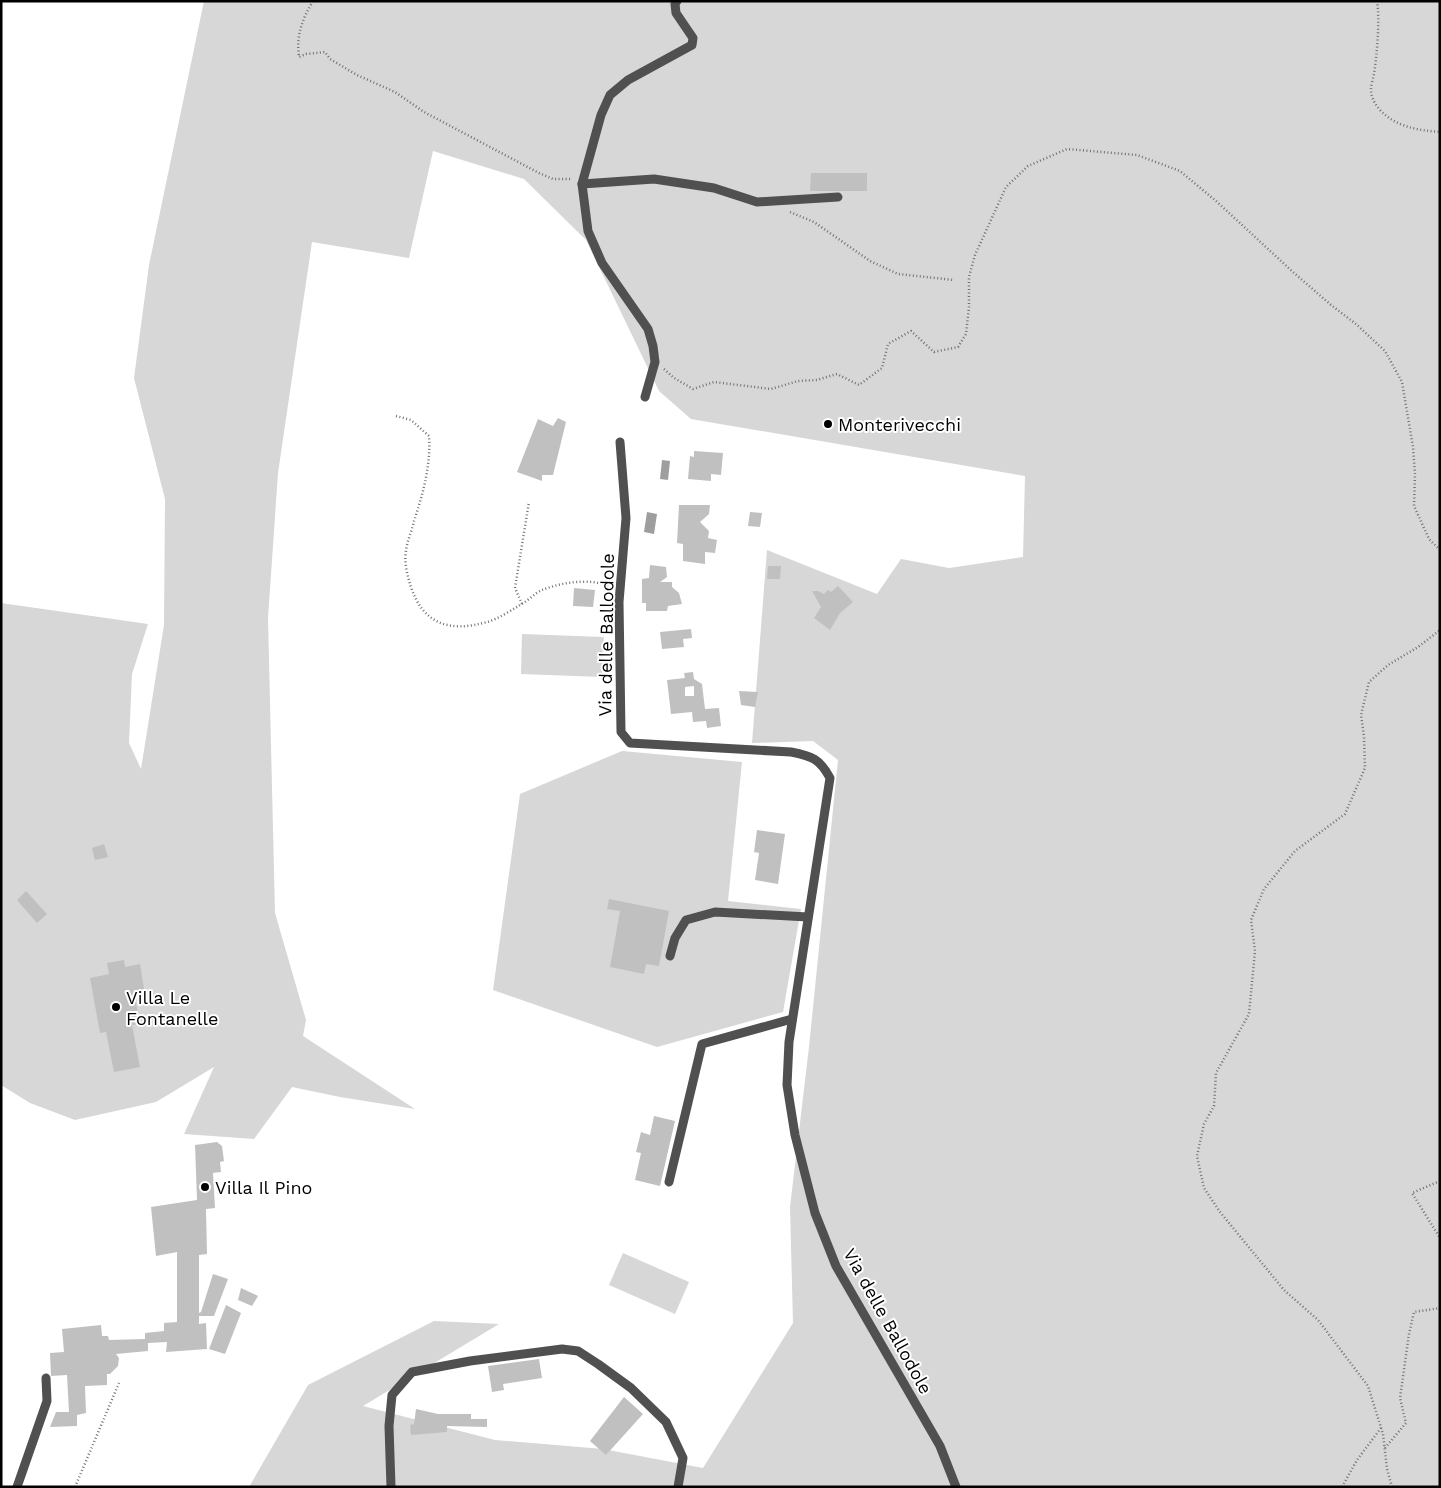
<svg xmlns="http://www.w3.org/2000/svg" width="1441" height="1488" viewBox="0 0 1441 1488" font-family="'Work Sans',sans-serif">
<style>
.green{fill:#d7d7d7}
.water{fill:#9e9e9e}
.building{fill:#c0c0c0;fill-rule:evenodd}
.lines{fill:none;stroke-linecap:round;stroke-linejoin:round}
.path{stroke:#727272;stroke-width:2.5;stroke-dasharray:1 2.5;stroke-linecap:butt}
.lane{stroke:#505050;stroke-width:9}
.poi-dot{fill:#000;stroke:#fff;stroke-width:2}
.labels{text-anchor:middle;dominant-baseline:central;stroke-width:4;stroke-linejoin:round;paint-order:stroke}
.poi-label{font-size:18px;fill:#000;stroke:#fff;text-anchor:start}
.street-label{font-size:18px;fill:#000;stroke:#fff}
</style>
<rect width="100%" height="100%" fill="#fff"/>
<g class="green">
<polygon points="204,1 1440,1 1440,1487 249,1487 308,1385 434,1321 499,1324 363,1406 495,1440 603,1449 703,1468 793,1323 790,1207 809,1047 838,760 813,741 752,743 767,550 877,594 901,559 949,568 1023,557 1025,476 691,419 659,391 586,240 524,179 433,151 409,258 312,242 278,473 268,618 275,913 306,1020 303,1036 415,1109 340,1097 292,1087 254,1139 184,1134 214,1067 156,1102 75,1120 30,1103 1,1085 1,603 148,624 132,674 129,743 141,769 164,625 165,499 134,378 149,265"/>
<polygon points="522,634 604,637 602,677 521,674"/>
<polygon points="622,751 742,762 728,901 801,909 783,1012 657,1047 493,990 520,794"/>
<polygon points="623,1253 689,1282 675,1314 609,1285"/>
</g>
<g class="water">
<polygon points="662,460 670,461 668,480 660,479"/>
<polygon points="647,512 657,514 654,534 644,532"/>
</g>
<g class="building">
<polygon points="811,173 867,173 867,191 810,191"/>
<polygon points="558,418 566,422 553,475 542,475 542,481 517,472 538,419 553,426"/>
<polygon points="694,451 723,453 721,475 711,474 711,481 688,479 690,456 694,457"/>
<polygon points="679,505 710,505 709,514 700,522 709,531 708,538 717,540 715,553 705,552 705,564 683,561 683,544 677,543"/>
<polygon points="750,512 762,513 760,527 748,526"/>
<polygon points="650,565 666,567 667,577 660,582 672,582 672,587 679,593 682,604 668,606 667,611 646,611 646,603 642,603 642,579 649,578"/>
<polygon points="768,566 781,566 780,579 767,579"/>
<polygon points="838,586 853,602 840,613 830,630 814,618 821,607 812,591 818,591 824,594 828,590 831,592"/>
<polygon points="574,588 595,590 593,607 573,606"/>
<polygon points="691,629 692,638 683,639 684,647 662,649 660,632"/>
<path d="M693,672L694,679L702,684L705,709L719,708L721,726L707,728L706,721L693,722L692,712L671,714L667,680L685,678L684,673ZM694,686V696H685V687Z"/>
<polygon points="739,691 758,692 755,707 741,705"/>
<polygon points="757,830 785,834 778,884 755,880 759,853 754,852"/>
<polygon points="104,844 108,857 95,860 92,848"/>
<polygon points="26,891 47,914 37,923 17,900"/>
<polygon points="609,899 669,911 659,966 646,964 644,974 610,967 620,911 607,909"/>
<polygon points="124,960 125,967 140,964 144,989 134,991 140,1024 132,1025 140,1067 114,1072 106,1032 100,1033 90,978 109,974 107,963"/>
<polygon points="654,1116 675,1121 660,1186 635,1180 641,1153 636,1152 641,1132 650,1135"/>
<polygon points="217,1142 222,1146 224,1161 220,1162 221,1172 213,1173 215,1208 206,1209 207,1254 199,1255 199,1313 201,1312 213,1274 228,1279 214,1316 199,1316 199,1324 206,1323 207,1349 166,1352 167,1342 148,1343 148,1351 116,1354 119,1358 118,1366 110,1374 107,1374 107,1385 85,1386 86,1413 77,1415 77,1426 50,1427 56,1412 69,1412 67,1375 51,1376 50,1353 64,1352 62,1329 101,1325 102,1336 108,1336 109,1340 145,1339 145,1333 164,1331 164,1323 177,1322 177,1252 156,1256 151,1207 197,1200 195,1145"/>
<polygon points="241,1288 258,1296 252,1306 238,1300"/>
<polygon points="226,1305 241,1313 225,1354 209,1349"/>
<polygon points="539,1359 542,1378 503,1384 504,1390 492,1392 488,1366"/>
<polygon points="624,1397 643,1414 606,1455 590,1441"/>
<polygon points="416,1409 438,1414 471,1414 471,1419 487,1419 487,1427 447,1426 447,1432 411,1435 410,1425 414,1424"/>
</g>
<g class="lines">
<g class="path">
<path d="M313,1C302,20 296,35 299,57L306,54L325,52L330,59L357,75L395,92L424,112L539,173L553,179H571"/>
<path d="M1377,1C1380,19 1377,55 1374,74C1373,79 1371,85 1371,89C1371,98 1375,104 1380,110C1396,127 1417,130 1440,132"/>
<polyline points="790,212 814,222 870,261 898,274 954,280"/>
<polyline points="664,369 674,378 693,389 714,382 771,389 798,381 817,380 837,374 859,385 882,368 888,344 911,331 934,352 958,347 966,334 969,307 969,277 975,255 1006,187 1028,166 1067,149 1137,155 1180,171 1216,201 1293,272 1331,305 1356,324 1385,351 1402,382 1413,447 1415,474 1414,506 1429,539 1440,550"/>
<path d="M396,416L411,420L429,436C431,465 423,494 414,521C412,531 407,541 406,551C404,561 407,574 410,584C422,624 449,633 487,622C498,619 510,611 520,605C528,601 535,593 542,590C563,582 589,578 609,586"/>
<polyline points="522,604 515,588 529,502"/>
<polyline points="1440,1181 1412,1193 1440,1238"/>
<polyline points="1385,1448 1406,1423 1400,1398 1409,1334 1414,1312 1440,1308"/>
<polyline points="75,1487 119,1383"/>
<polyline points="1342,1487 1357,1460 1381,1428"/>
<polyline points="1392,1487 1387,1469 1383,1434 1368,1386 1318,1320 1284,1290 1220,1212 1204,1188 1197,1156 1204,1124 1214,1106 1216,1073 1249,1014 1255,951 1251,920 1264,889 1295,851 1345,814 1365,768 1364,736 1361,715 1369,682 1388,665 1418,647 1440,630"/>
</g>
<g class="lane">
<polyline points="582,184 654,179 714,188 757,202 838,197"/>
<polyline points="645,397 655,362 653,346 648,329 602,263 588,231 582,184 601,115 610,95 628,80 692,45 693,38 676,13 675,4 677,1"/>
<path d="M620,442L626,518L619,602L621,732L630,743L791,752C812,756 820,759 830,778L789,1042L787,1085L795,1135L815,1213L836,1266L940,1446L956,1487"/>
<polyline points="670,956 675,938 686,920 715,912 808,917"/>
<polyline points="669,1182 702,1044 792,1019"/>
<polyline points="17,1487 47,1401 46,1378"/>
<polyline points="391,1487 389,1426 392,1395 412,1372 470,1361 562,1349 578,1351 598,1364 631,1388 666,1422 683,1458 678,1487"/>
</g>
</g>
<g class="poi-dot">
<circle cx="828" cy="424" r="5"/>
<circle cx="116" cy="1007" r="5"/>
<circle cx="205" cy="1187" r="5"/>
</g>
<g class="labels">
<g class="poi-label">
<text x="838" y="424">Monterivecchi</text>
<text x="126" y="997">Villa Le<tspan x="126" dy="21">Fontanelle</tspan></text>
<text x="215" y="1187">Villa Il Pino</text>
</g>
<g class="street-label">
<text transform="translate(606 635) rotate(-89)">Via delle Ballodole</text>
<text transform="translate(888 1321) rotate(61)">Via delle Ballodole</text>
</g>
</g>
<rect width="1441" height="1488" fill="none" stroke="#000000" stroke-width="5"/>
</svg>
